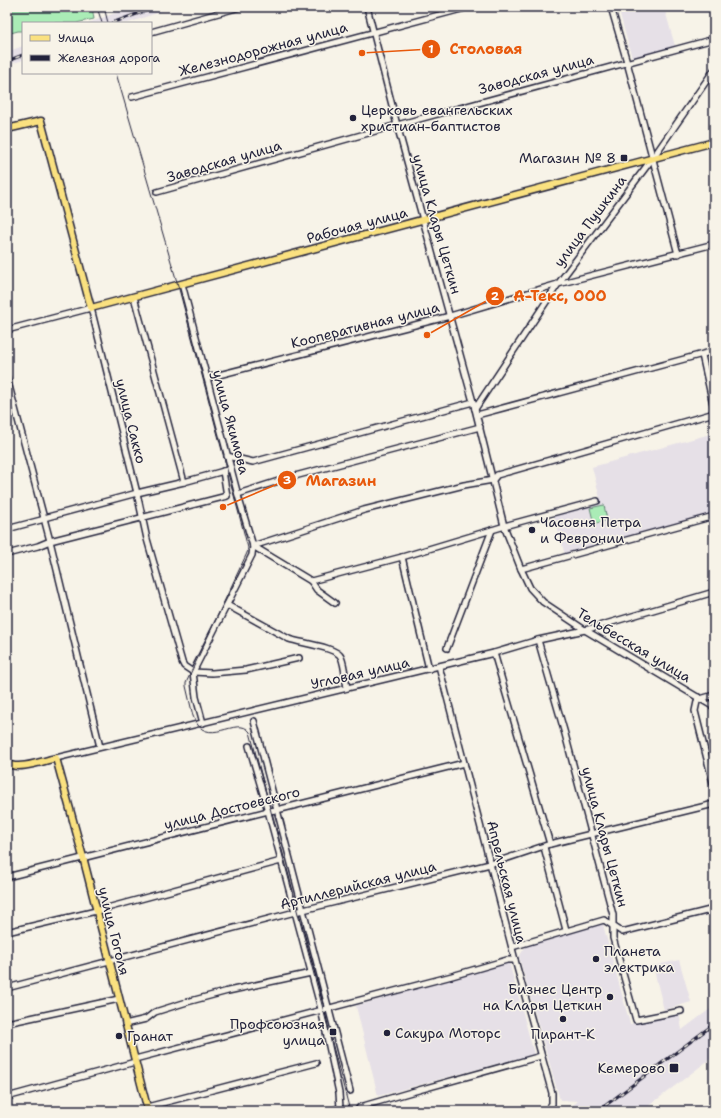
<svg xmlns="http://www.w3.org/2000/svg" width="721" height="1118" viewBox="0 0 721 1118" font-family="'Shantell Sans',sans-serif">
<style>
.built{fill:#e6e0e7}
.green{fill:#aaecb6;stroke:#668778}
.lines{fill:none;stroke-linecap:round;stroke-linejoin:round}
.minor-casing{stroke:#22223b;stroke-width:8}
.major-casing{stroke:#22223b;stroke-width:9}
.minor{stroke:#f7f3e8;stroke-width:5}
.major{stroke:#fae180;stroke-width:6}
.tram{stroke:#22223b;stroke-width:1}
.rail-casing{stroke:#22223b;stroke-width:3}
.rail{stroke:#f7f3e8;stroke-width:1.5;stroke-dasharray:4.5;stroke-linecap:butt}
.poi-dot{fill:#22223b;stroke:#f7f3e8;stroke-width:1.5}
.labels{text-anchor:middle;dominant-baseline:central;stroke-width:3;stroke-linejoin:round;paint-order:stroke}
.street-label{font-size:14px;fill:#22223b;stroke:#f7f3e8}
.poi-label{font-size:14px;fill:#22223b;stroke:#f7f3e8;text-anchor:start}
.leader{fill:none;stroke:#e8590c;stroke-width:1.5}
.callout-dot{fill:#e8590c;stroke:#f7f3e8;stroke-width:1.5}
.mark-label{font-size:12px;text-anchor:middle;font-weight:bold;fill:#fff}
.callout-label{font-size:15px;text-anchor:middle;font-weight:bold;fill:#e8590c;stroke:#f7f3e8;stroke-width:3;stroke-linejoin:round;paint-order:stroke}
</style>
<rect width="100%" height="100%" fill="#f7f3e8"/>
<filter id="ink" filterUnits="userSpaceOnUse"><feTurbulence type="fractalNoise" baseFrequency=".025" numOctaves="2"/><feDisplacementMap in="SourceGraphic" scale="8" xChannelSelector="R" yChannelSelector="G"/><feConvolveMatrix kernelMatrix="1 2 1 2 8 2 1 2 1" color-interpolation-filters="sRGB"/></filter>
<g filter="url(#ink)">
<g class="built">
<polygon points="132,7 174,7 128,23 88,23"/>
<polygon points="618,7 664,7 675,46 632,58"/>
<polygon points="23,46 23,60 7,65 7,52"/>
<polygon points="714,433 714,513 565,555 553,512 600,498 592,467"/>
<polygon points="602,921 630,1024 679,1013 682,1030 714,1006 714,1056 642,1111 566,1111 578,1101 560,1100 519,957 527,944"/>
<polygon points="679,960 691,1002 664,1010 653,966"/>
<polygon points="509,962 534,1054 378,1096 356,1006"/>
</g>
<g class="green">
<polygon points="7,7 92,7 94,19 76,23 23,23 23,31 18,31 7,34"/>
<polygon points="604,505 607,520 594,524 590,508"/>
</g>
<g class="lines">
<g class="minor-casing">
<g id="minor">
<polyline points="367,7 397,125 475,409 504,526 521,569 530,588 543,602 585,630 714,707"/>
<polyline points="611,7 627,62 678,254"/>
<polyline points="151,32 240,7"/>
<polyline points="132,97 469,7"/>
<polyline points="157,192 397,125 714,39"/>
<polyline points="182,284 239,499 253,546 252,555 193,672"/>
<polyline points="134,297 184,482"/>
<polyline points="7,330 91,308 137,493 147,539 182,662 184,666 193,672"/>
<polyline points="702,355 714,409"/>
<polyline points="7,378 50,541 100,747"/>
<polyline points="207,378 450,316 558,284 714,244"/>
<polyline points="475,409 558,284 652,159 714,70"/>
<polyline points="477,415 714,351"/>
<polyline points="227,456 253,462 473,402"/>
<polyline points="238,494 291,477 480,427"/>
<polyline points="504,526 597,501"/>
<polyline points="7,529 41,520 44,518 137,493 184,482 231,469"/>
<polyline points="253,546 364,510 464,485 493,480 497,475 711,414 714,410"/>
<polyline points="253,546 311,581 402,557 505,526"/>
<polyline points="7,554 38,546 50,541 227,496 223,471"/>
<polyline points="402,557 429,669"/>
<polyline points="521,569 714,516"/>
<polyline points="311,581 317,590 335,603"/>
<path d="M227,605L289,639C300,643 337,647 341,657C345,666 345,678 347,688"/>
<polyline points="538,640 565,734 613,915 613,938 636,1020 681,1011"/>
<polyline points="447,648 492,530"/>
<polyline points="494,653 550,844"/>
<polyline points="439,666 515,960 552,1093 552,1104 546,1111"/>
<polyline points="193,672 212,673 246,670 299,658"/>
<polyline points="193,672 196,697 203,723"/>
<polyline points="698,697 695,711 714,787"/>
<polyline points="700,699 714,695"/>
<polyline points="254,721 350,1091"/>
<polyline points="249,746 268,811 321,1009 339,1093 340,1108 342,1111"/>
<polyline points="56,758 439,666 494,653 538,640 585,630 714,592"/>
<polyline points="544,847 566,930"/>
<polyline points="7,877 268,811 277,810 464,763"/>
<polyline points="7,932 96,911 281,861"/>
<polyline points="512,947 604,920 622,932 714,909"/>
<polyline points="7,988 295,912 490,864 550,844 714,804"/>
<polyline points="7,1023 119,999"/>
<polyline points="125,1024 146,1019 155,1012 187,1002 228,991 311,973"/>
<polyline points="135,1059 452,976 507,960 515,960"/>
<polyline points="7,1097 135,1062"/>
<polyline points="147,1107 316,1063"/>
<polyline points="90,1111 102,1111"/>
<polyline points="330,1111 340,1108"/>
<polyline points="357,1111 360,1107 408,1093 541,1056"/>
</g>
</g>
<g class="major-casing">
<g id="major">
<polyline points="7,129 41,121 91,308 714,142"/>
<path d="M7,763C17,771 43,761 56,758L83,857L148,1111"/>
</g>
</g>
<use href="#minor" class="minor"/>
<use href="#major" class="major"/>
<g class="tram">
<polyline points="97,7 102,23"/>
<polyline points="104,7 108,23"/>
<path d="M116,73L179,289L248,548L247,553L186,683V686L193,716C206,751 237,714 250,732L350,1111"/>
</g>
<g class="rail-casing">
<g id="rail">
<polyline points="112,23 156,7"/>
<polyline points="7,61 23,55"/>
<polyline points="598,1111 714,1024"/>
</g>
</g>
<use href="#rail" class="rail"/>
</g>
</g>
<g class="poi-dot">
<circle cx="353" cy="118" r="4"/>
<rect x="620" y="154" width="8" height="8" rx="2"/>
<circle cx="532" cy="530" r="4"/>
<circle cx="596" cy="959" r="4"/>
<circle cx="610" cy="997" r="4"/>
<circle cx="563" cy="1019" r="4"/>
<rect x="329" y="1028" width="8" height="8" rx="2"/>
<circle cx="387" cy="1033" r="4"/>
<circle cx="119" cy="1036" r="4"/>
<rect x="669" y="1063" width="10" height="10" rx="2"/>
</g>
<g class="labels">
<g class="street-label">
<text transform="translate(263 49) rotate(-15)">Железнодорожная улица</text>
<text transform="translate(536 74) rotate(-15)">Заводская улица</text>
<text transform="translate(224 161) rotate(-16)">Заводская улица</text>
<text transform="translate(590 221) rotate(-53)">улица Пушкина</text>
<text transform="translate(437 224) rotate(74)">улица Клары Цеткин</text>
<text transform="translate(357 225) rotate(-15)">Рабочая улица</text>
<text transform="translate(365 325) rotate(-14)">Кооперативная улица</text>
<text transform="translate(131 421) rotate(76)">улица Сакко</text>
<text transform="translate(231 422) rotate(75)">улица Якимова</text>
<text transform="translate(634 645) rotate(31)">Тельбесская улица</text>
<text transform="translate(360 673) rotate(-13)">Угловая улица</text>
<text transform="translate(232 808) rotate(-14)">улица Достоевского</text>
<text transform="translate(605 837) rotate(75)">улица Клары Цеткин</text>
<text transform="translate(507 882) rotate(76)">Апрельская улица</text>
<text transform="translate(358 885) rotate(-14)">Артиллерийская улица</text>
<text transform="translate(114 931) rotate(76)">улица Гоголя</text>
</g>
<g class="poi-label">
<text x="361" y="110">Церковь евангельских<tspan x="361" dy="16">христиан-баптистов</tspan></text>
<text x="616" y="158" text-anchor="end">Магазин № 8</text>
<text x="540" y="522">Часовня Петра<tspan x="540" dy="16">и Февронии</tspan></text>
<text x="604" y="951">Планета<tspan x="604" dy="16">электрика</tspan></text>
<text x="602" y="989" text-anchor="end">Бизнес Центр<tspan x="602" dy="16">на Клары Цеткин</tspan></text>
<text x="325" y="1024" text-anchor="end">Профсоюзная<tspan x="325" dy="16">улица</tspan></text>
<text x="395" y="1033">Сакура Моторс</text>
<text x="563" y="1034" text-anchor="middle">Пирант-К</text>
<text x="127" y="1036">Гранат</text>
<text x="665" y="1068" text-anchor="end">Кемерово</text>
</g>
</g>
<path class="leader" d="M362 53L431 49M427 335L495 296M223 507L287 480"/>
<g class="callout-dot">
<circle cx="362" cy="53" r="4"/>
<circle cx="427" cy="335" r="4"/>
<circle cx="223" cy="507" r="4"/>
<circle cx="431" cy="49" r="10"/>
<circle cx="495" cy="296" r="10"/>
<circle cx="287" cy="480" r="10"/>
</g>
<g class="mark-label">
<text x="431" y="53">1</text>
<text x="495" y="300">2</text>
<text x="287" y="484">3</text>
</g>
<g class="callout-label">
<text x="486" y="54">Столовая</text>
<text x="560" y="301">А-Текс, ООО</text>
<text x="341" y="486">Магазин</text>
</g>
<rect width="721" height="1118" fill="none" stroke="#f7f3e8" stroke-width="24"/>
<rect x="12" y="12" width="697" height="1094" fill="none" stroke="#22223b" stroke-width="1.5" filter="url(#ink)"/>
<rect x="22" y="22" width="130" height="52" fill="#f7f3e8" stroke="#a29fa3"/>
<rect x="30" y="35" width="20" height="6" fill="#fae180" stroke="#a29fa3"/>
<text x="58" y="42" font-size="12" fill="#22223b">Улица</text>
<rect x="30" y="55" width="20" height="6" fill="#22223b" stroke="#a29fa3"/>
<text x="58" y="62" font-size="12" fill="#22223b">Железная дорога</text>
</svg>
